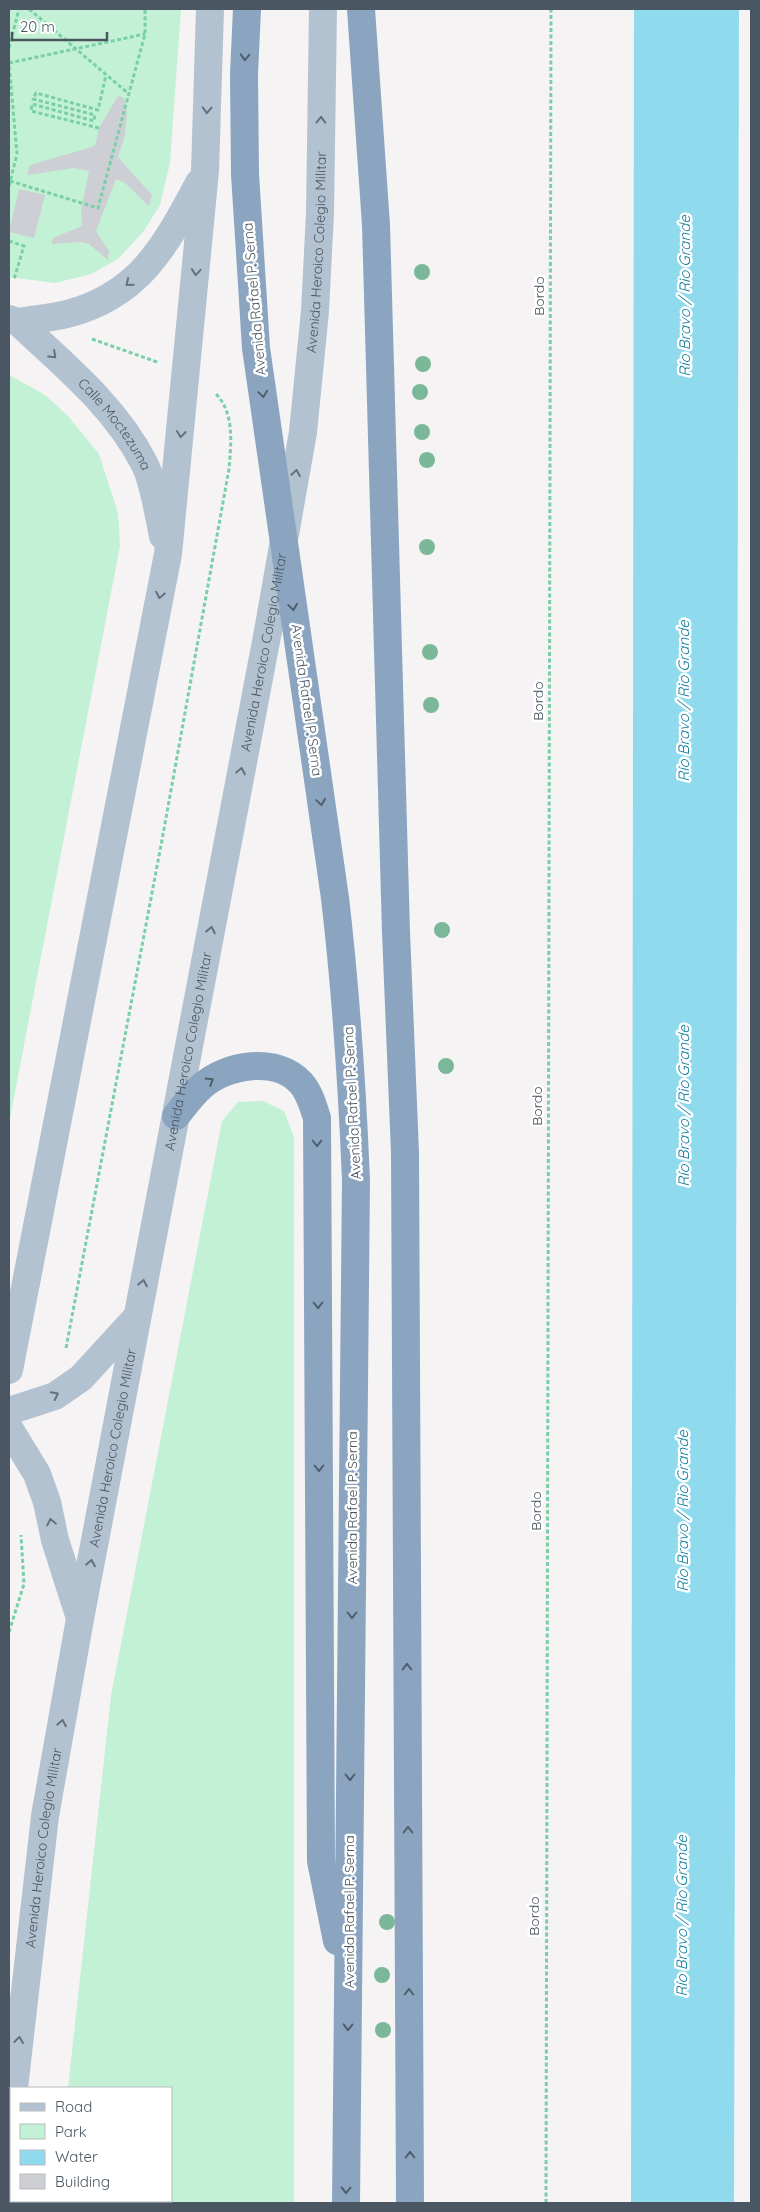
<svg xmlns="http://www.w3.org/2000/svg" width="760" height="2212" viewBox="0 0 760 2212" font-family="Quicksand,sans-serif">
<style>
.green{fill:#c3f1d5}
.water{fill:#90daee}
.building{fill:#cdcfd5}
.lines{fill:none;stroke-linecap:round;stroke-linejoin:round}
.path{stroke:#7ad0a6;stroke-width:3;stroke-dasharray:4 2.5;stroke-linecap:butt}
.primary{stroke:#b3c2d1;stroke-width:28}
.highway{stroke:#8ba5c1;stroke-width:28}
.tree{fill:#7bb799}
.oneway{stroke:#505e6b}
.oneway2{stroke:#64717d}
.labels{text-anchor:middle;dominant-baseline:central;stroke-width:5;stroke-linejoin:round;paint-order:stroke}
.street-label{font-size:14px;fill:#4a5661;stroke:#fff}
.water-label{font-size:15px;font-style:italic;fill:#0c7c9b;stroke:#fff}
</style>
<rect width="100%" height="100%" fill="#f5f3f3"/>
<g class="green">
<polygon points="9,9 181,9 170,163 160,205 143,232 118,259 91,274 55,283 9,277"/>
<polygon points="9,375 45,395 68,416 99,454 118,513 120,546 9,1123"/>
<polygon points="263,1101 284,1111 294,1137 294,2203 56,2203 56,2201 171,2201 171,2088 68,2088 111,1696 222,1121 238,1102"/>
</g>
<polygon class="water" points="634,9 739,9 734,2203 631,2203"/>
<g class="building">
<polygon points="118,96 124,98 127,112 125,135 118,157 152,195 149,206 125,183 116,179 96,231 109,251 108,260 89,244 81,242 51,244 53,238 82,226 81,211 89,171 74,168 27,175 30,165 95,146 99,128"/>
<polygon points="19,189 45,195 34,238 9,232"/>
</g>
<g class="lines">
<g class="path">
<polyline points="29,9 129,94"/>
<polyline points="9,48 19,9"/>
<polyline points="9,63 145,34"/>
<polyline points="99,128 31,111 32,104 94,121 95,115 33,99 36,93 98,110 106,75"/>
<polyline points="10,181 98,208 145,34 145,9"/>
<polyline points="9,186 17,154 9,63"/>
<polyline points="9,241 24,246 14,279"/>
<polyline points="92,339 157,362"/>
<path d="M66,1348L162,840L229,469C231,444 235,412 215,393"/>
<polyline points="9,1632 24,1584 21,1535"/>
<polyline points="546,2203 551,9"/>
</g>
<g class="primary">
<path id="s1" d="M9,319L18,322C63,364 115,406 144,463C153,479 159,517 163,536"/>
<path d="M18,322C34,319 52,318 67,314C141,295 166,244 199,183"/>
<polyline points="9,1370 168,554 205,171 210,9"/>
<polyline points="9,1411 55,1396 81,1378 137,1317"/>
<polyline points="9,1428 37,1474 47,1502 55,1540 79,1615"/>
<path id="s2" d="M14,2088L45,1816L80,1619L268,631L303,432L315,311L320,213L323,9"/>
<polyline points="9,2172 11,2134"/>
</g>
<g class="highway">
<path d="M247,9L244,74L245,174L256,348L335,898C346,992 352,1085 356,1180L346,2203"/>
<polyline points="361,9 376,225 396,932 405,1153 410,2203"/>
<path d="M176,1116C184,1106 192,1095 201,1087C226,1064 277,1056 301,1083C310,1093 313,1106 317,1118L321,1861L337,1941"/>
</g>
</g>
<g class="tree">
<circle cx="422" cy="272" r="8"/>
<circle cx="423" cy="364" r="8"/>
<circle cx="420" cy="392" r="8"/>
<circle cx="422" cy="432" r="8"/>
<circle cx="427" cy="460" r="8"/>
<circle cx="427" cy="547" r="8"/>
<circle cx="430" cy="652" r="8"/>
<circle cx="431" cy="705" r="8"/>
<circle cx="442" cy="930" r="8"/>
<circle cx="446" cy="1066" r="8"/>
<circle cx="387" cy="1922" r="8"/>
<circle cx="382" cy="1975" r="8"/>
<circle cx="383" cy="2030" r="8"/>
</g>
<defs><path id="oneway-chevron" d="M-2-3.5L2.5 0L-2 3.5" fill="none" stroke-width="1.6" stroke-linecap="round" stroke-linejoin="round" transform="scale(1.25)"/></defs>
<g class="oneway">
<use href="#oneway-chevron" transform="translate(245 57) rotate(92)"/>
<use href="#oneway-chevron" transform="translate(263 394) rotate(82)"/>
<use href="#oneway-chevron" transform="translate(293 607) rotate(82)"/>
<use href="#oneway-chevron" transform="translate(321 802) rotate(82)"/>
<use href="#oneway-chevron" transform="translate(210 1081) rotate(-32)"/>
<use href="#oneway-chevron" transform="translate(317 1143) rotate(90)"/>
<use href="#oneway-chevron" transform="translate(318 1305) rotate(90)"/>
<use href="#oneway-chevron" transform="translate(319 1468) rotate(90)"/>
<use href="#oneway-chevron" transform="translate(352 1615) rotate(90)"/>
<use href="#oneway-chevron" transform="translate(407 1667) rotate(-90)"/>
<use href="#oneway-chevron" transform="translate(350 1777) rotate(90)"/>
<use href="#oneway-chevron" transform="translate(408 1830) rotate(-90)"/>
<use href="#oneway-chevron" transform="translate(409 1992) rotate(-90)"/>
<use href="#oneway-chevron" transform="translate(348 2027) rotate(91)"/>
<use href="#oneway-chevron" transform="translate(410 2155) rotate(-90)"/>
<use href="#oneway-chevron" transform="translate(346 2190) rotate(91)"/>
</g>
<g class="oneway2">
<use href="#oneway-chevron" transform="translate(207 110) rotate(92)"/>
<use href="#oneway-chevron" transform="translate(321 120) rotate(-89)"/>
<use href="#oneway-chevron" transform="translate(196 272) rotate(95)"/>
<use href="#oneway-chevron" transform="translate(129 283) rotate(140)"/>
<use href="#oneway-chevron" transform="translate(53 355) rotate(43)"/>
<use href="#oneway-chevron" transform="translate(181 434) rotate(96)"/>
<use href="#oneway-chevron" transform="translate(296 473) rotate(-80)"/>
<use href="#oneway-chevron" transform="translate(160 595) rotate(101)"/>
<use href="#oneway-chevron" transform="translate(241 771) rotate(-79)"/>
<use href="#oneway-chevron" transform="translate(211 930) rotate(-79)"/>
<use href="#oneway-chevron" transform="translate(143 1283) rotate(-79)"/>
<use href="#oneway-chevron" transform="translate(55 1395) rotate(-27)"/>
<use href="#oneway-chevron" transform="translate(51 1522) rotate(-102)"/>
<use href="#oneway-chevron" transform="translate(91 1563) rotate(-79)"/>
<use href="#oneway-chevron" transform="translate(62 1723) rotate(-80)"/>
<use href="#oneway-chevron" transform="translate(19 2040) rotate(-83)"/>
</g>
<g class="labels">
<g class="street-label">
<text stroke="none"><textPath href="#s2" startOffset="1862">Avenida Heroico Colegio Militar</textPath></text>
<text transform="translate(539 296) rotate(-90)">Bordo</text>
<text transform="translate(254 299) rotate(-95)">Avenida Rafael P. Serna</text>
<text stroke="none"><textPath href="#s1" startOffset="151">Calle Moctezuma</textPath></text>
<text stroke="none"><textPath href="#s2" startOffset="1458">Avenida Heroico Colegio Militar</textPath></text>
<text transform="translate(307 700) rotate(82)">Avenida Rafael P. Serna</text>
<text transform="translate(538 701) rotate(-90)">Bordo</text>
<text stroke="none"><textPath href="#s2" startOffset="1052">Avenida Heroico Colegio Militar</textPath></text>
<text transform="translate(352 1103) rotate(-93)">Avenida Rafael P. Serna</text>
<text transform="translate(537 1106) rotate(-90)">Bordo</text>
<text stroke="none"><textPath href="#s2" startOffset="648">Avenida Heroico Colegio Militar</textPath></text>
<text transform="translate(352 1508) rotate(-90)">Avenida Rafael P. Serna</text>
<text transform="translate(536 1511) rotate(-90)">Bordo</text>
<text stroke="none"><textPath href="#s2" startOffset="242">Avenida Heroico Colegio Militar</textPath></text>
<text transform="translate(349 1912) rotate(-90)">Avenida Rafael P. Serna</text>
<text transform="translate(534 1916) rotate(-90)">Bordo</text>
</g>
<g class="water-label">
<text transform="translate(684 296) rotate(-90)">Río Bravo / Rio Grande</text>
<text transform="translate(683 701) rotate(-90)">Río Bravo / Rio Grande</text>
<text transform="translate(683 1106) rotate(-90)">Río Bravo / Rio Grande</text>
<text transform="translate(682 1511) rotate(-90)">Río Bravo / Rio Grande</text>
<text transform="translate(681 1916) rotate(-90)">Río Bravo / Rio Grande</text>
</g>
</g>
<rect width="760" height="2212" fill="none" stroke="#4a5661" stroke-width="20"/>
<rect x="10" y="2087" width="162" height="115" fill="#ffffff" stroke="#b7bbc0"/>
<rect x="20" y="2103" width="25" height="8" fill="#b3c2d1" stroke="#b7bbc0"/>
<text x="55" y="2112" font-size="15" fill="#4a5661">Road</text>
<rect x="20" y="2124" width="25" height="15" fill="#c3f1d5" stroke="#b7bbc0"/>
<text x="55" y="2137" font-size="15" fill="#4a5661">Park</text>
<rect x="20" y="2150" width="25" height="15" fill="#90daee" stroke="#b7bbc0"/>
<text x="55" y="2162" font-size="15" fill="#4a5661">Water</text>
<rect x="20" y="2174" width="25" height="15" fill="#cdcfd5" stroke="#b7bbc0"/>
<text x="55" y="2187" font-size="15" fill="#4a5661">Building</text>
<path d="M12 32v8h95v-8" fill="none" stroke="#4a5661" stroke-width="2.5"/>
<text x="20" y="32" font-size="15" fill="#4a5661" stroke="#ffffff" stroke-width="4" paint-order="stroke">20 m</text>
</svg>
